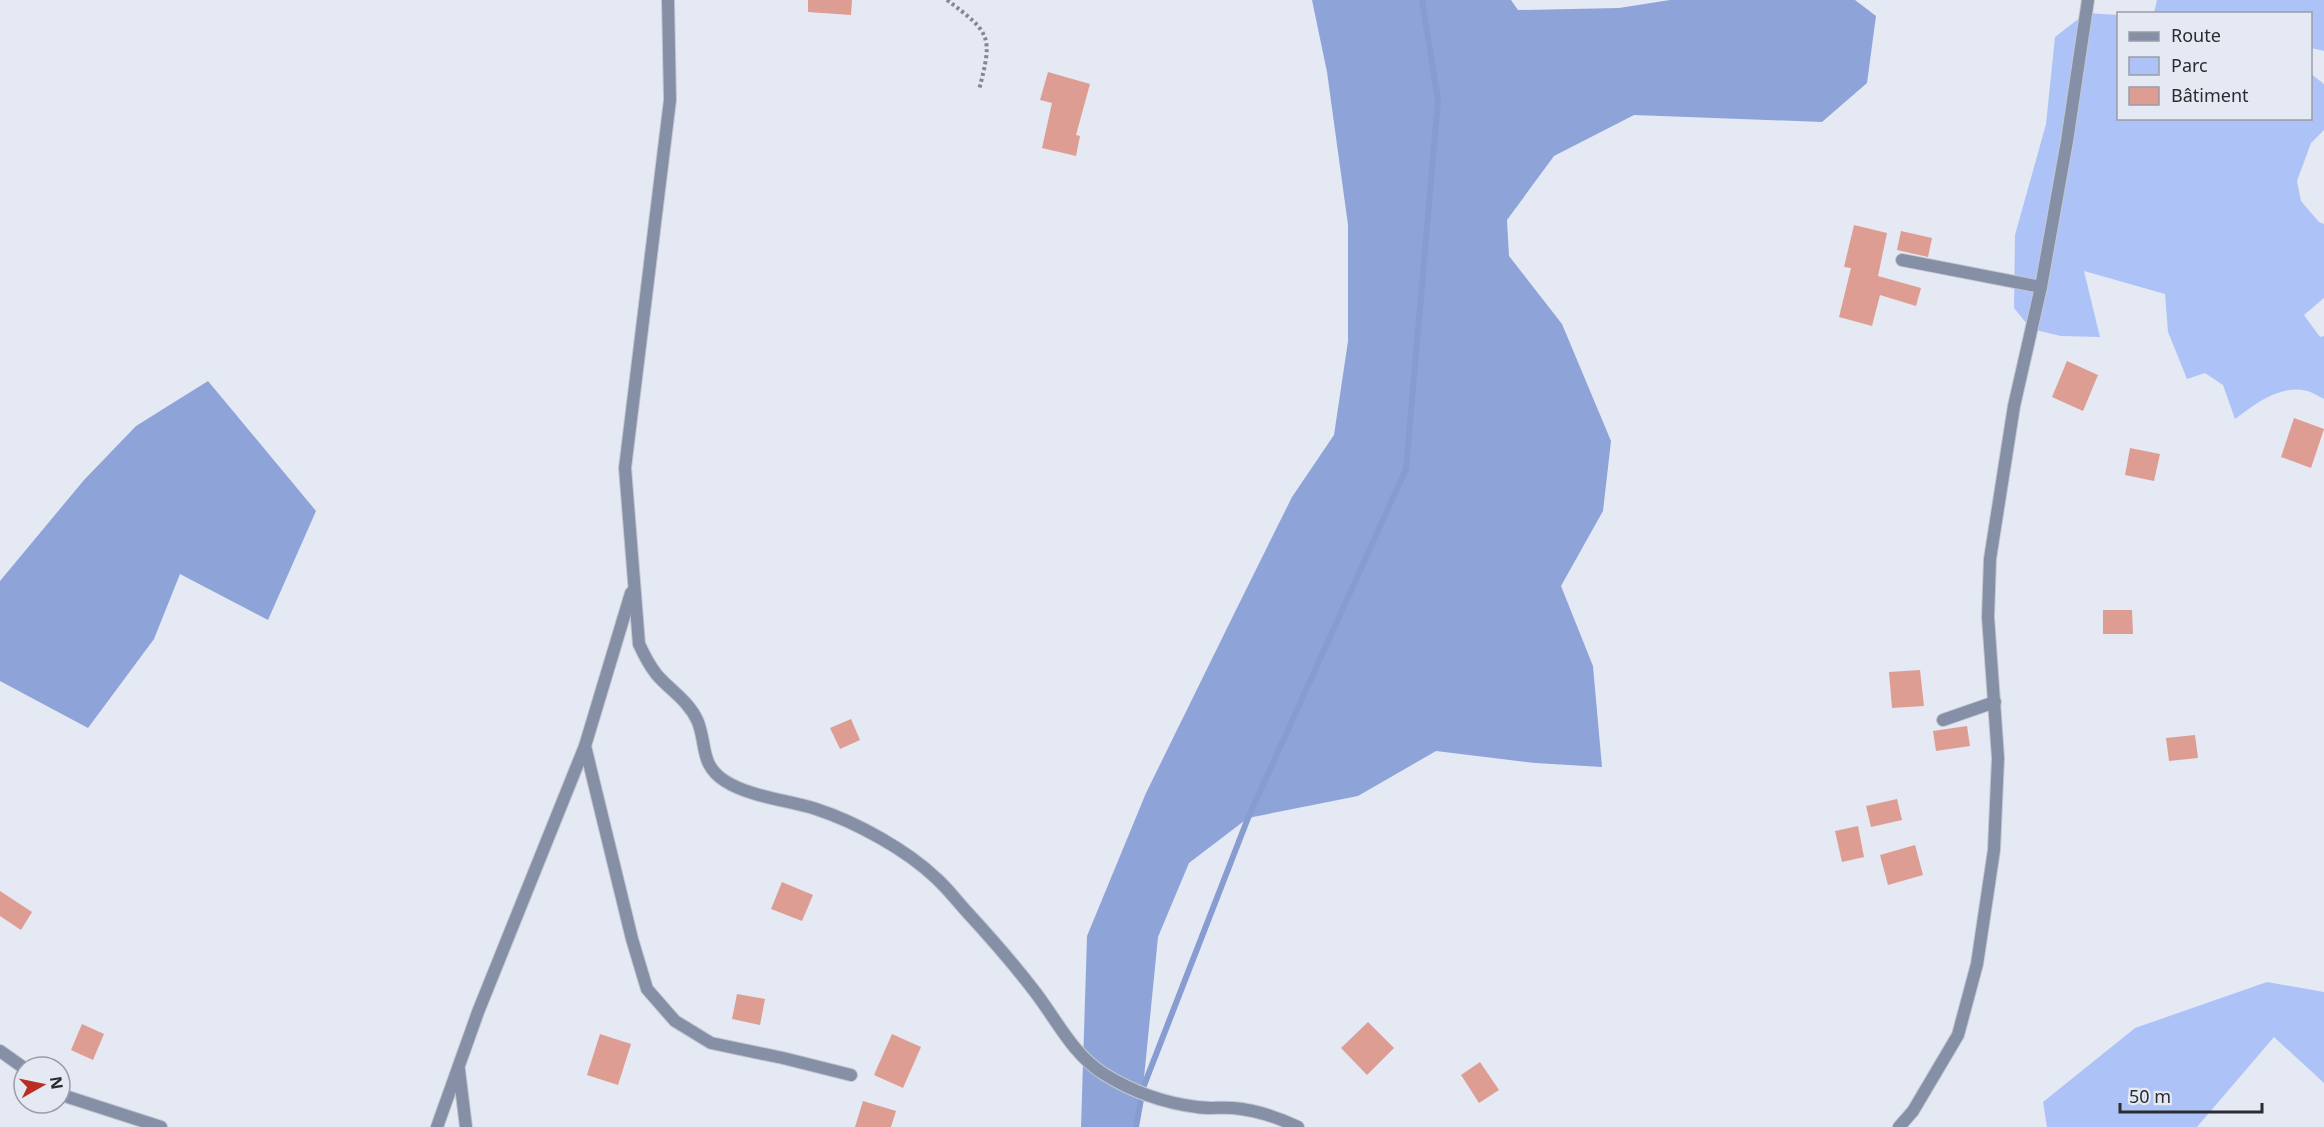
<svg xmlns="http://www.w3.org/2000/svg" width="2324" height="1127" viewBox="0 0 2324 1127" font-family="'Noto Sans',sans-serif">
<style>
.green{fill:#adc3f7}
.forest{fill:#8ea4d9}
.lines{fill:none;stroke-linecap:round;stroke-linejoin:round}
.stream{stroke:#879dd1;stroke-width:6}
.building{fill:#de9d92}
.street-casing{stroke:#c3c7d1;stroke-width:14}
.path{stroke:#84878e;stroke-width:4;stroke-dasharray:3 3;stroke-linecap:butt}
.street{stroke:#858fa6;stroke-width:12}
</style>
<rect width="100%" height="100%" fill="#e5e9f4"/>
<g class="green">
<polygon points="2157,0 2324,0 2324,51 2311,48 2310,14 2154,13"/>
<path d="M2086,13L2118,15V118H2310L2311,74L2324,84V130L2311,143L2297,181L2301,201L2319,222L2324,224V298L2304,315L2320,337L2324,336V399C2319,397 2313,392 2307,391C2280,384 2255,404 2235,419L2223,385L2205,373L2187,379L2168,332L2165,294L2084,271L2100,337L2061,336L2031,329L2014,308L2015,235L2046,124L2055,37Z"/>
<polygon points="2267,982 2324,992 2324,1083 2274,1037 2197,1127 2047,1127 2043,1102 2135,1028"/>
</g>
<g class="forest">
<polygon points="1312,0 1511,0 1518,10 1619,8 1670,0 1855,0 1876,16 1867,83 1822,122 1634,115 1554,156 1507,220 1509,256 1562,324 1611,441 1603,511 1561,586 1593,666 1602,767 1535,763 1436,751 1358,796 1248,818 1189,863 1158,937 1143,1088 1136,1127 1081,1127 1087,936 1146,793 1233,616 1292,497 1334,435 1348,341 1348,225 1327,72"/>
<polygon points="208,381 316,511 268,620 180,574 154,639 88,728 0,681 0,581 84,480 136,426"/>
</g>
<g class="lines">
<polyline class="stream" points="1136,1127 1143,1088 1248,818 1406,469 1438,100 1422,0"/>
</g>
<g class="building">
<polygon points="808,0 852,0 851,15 808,12"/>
<polygon points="1048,72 1090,84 1076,135 1080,136 1076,156 1042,148 1052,103 1040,100"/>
<polygon points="1854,225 1887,233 1878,276 1921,288 1916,306 1880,295 1872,326 1839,317 1851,268 1844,267"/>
<polygon points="1901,231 1932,238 1928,257 1897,250"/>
<polygon points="2067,361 2098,375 2083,411 2052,397"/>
<polygon points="2294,418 2324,429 2311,468 2281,457"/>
<polygon points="2130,448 2160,454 2154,481 2125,475"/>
<polygon points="2103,610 2132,610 2133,634 2103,634"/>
<polygon points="1920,670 1924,706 1892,708 1889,672"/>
<polygon points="851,719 860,740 840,749 830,728"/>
<polygon points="1967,726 1970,746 1936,751 1933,731"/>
<polygon points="2195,735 2198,758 2169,761 2166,738"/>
<polygon points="1897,799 1902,820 1871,827 1866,806"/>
<polygon points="1858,826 1864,857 1842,862 1835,831"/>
<polygon points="1915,845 1923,875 1888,885 1880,855"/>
<polygon points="782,882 813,895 802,921 771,909"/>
<polygon points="0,891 32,912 21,930 0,916"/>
<polygon points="737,994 765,999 760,1025 732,1019"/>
<polygon points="1368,1022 1394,1048 1367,1075 1341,1048"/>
<polygon points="82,1024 104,1034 93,1060 71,1050"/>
<polygon points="600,1034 631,1044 618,1085 587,1075"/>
<polygon points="892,1034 921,1047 903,1088 874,1075"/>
<polygon points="1480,1062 1499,1090 1479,1103 1461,1075"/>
<polygon points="863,1101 896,1111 891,1127 855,1127"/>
</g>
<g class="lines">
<g class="street-casing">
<g id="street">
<path d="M668,0L670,100L625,468L639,644C644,655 649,665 657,675C671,691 689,701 698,722C707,746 700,765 725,781C750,797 788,800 816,809C856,822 907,850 937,879C948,889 957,901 967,912C990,937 1012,962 1032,988C1056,1018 1071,1053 1104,1074C1133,1092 1164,1103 1197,1107C1209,1109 1222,1107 1233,1108C1257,1110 1277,1117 1298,1127"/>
<polyline points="1902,260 2041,287"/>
<polyline points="1943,720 1995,702"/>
<polyline points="585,746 632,939 647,989 675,1021 711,1043 783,1058 851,1075"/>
<polyline points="0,1051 24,1068"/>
<polyline points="459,1070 466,1127"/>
<polyline points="60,1092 68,1097 161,1127"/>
<polyline points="437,1127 478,1012 585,746 631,593"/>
<polyline points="1899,1127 1913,1111 1958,1035 1977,964 1994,850 1998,758 1988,617 1990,559 2014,406 2041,287 2067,141 2088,0"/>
</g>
</g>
<path class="path" d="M947,0C991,33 993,36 979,90"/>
<use href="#street" class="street"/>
</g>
<rect x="2117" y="12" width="195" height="108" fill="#e5e9f4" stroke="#9a9da6" stroke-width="1.5"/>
<rect x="2129" y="32" width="30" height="9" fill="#858fa6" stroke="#9a9da6" stroke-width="1.5"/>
<text x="2171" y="42" font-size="18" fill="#2a2c30">Route</text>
<rect x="2129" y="57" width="30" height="18" fill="#adc3f7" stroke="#9a9da6" stroke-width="1.5"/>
<text x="2171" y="72" font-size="18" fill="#2a2c30">Parc</text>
<rect x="2129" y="87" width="30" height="18" fill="#de9d92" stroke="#9a9da6" stroke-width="1.5"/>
<text x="2171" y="102" font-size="18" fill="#2a2c30">Bâtiment</text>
<g transform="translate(42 1085) rotate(81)"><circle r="28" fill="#e5e9f4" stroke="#9a9da6" stroke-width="1.5"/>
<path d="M0-4.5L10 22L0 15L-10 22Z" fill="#ba2d20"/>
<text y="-9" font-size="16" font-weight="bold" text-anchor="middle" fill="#2a2c30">N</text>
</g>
<path d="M2120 1103v9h142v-9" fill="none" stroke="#2a2c30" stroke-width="3"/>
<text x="2129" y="1103" font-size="18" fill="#2a2c30" stroke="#e5e9f4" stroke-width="4.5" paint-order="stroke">50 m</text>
</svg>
